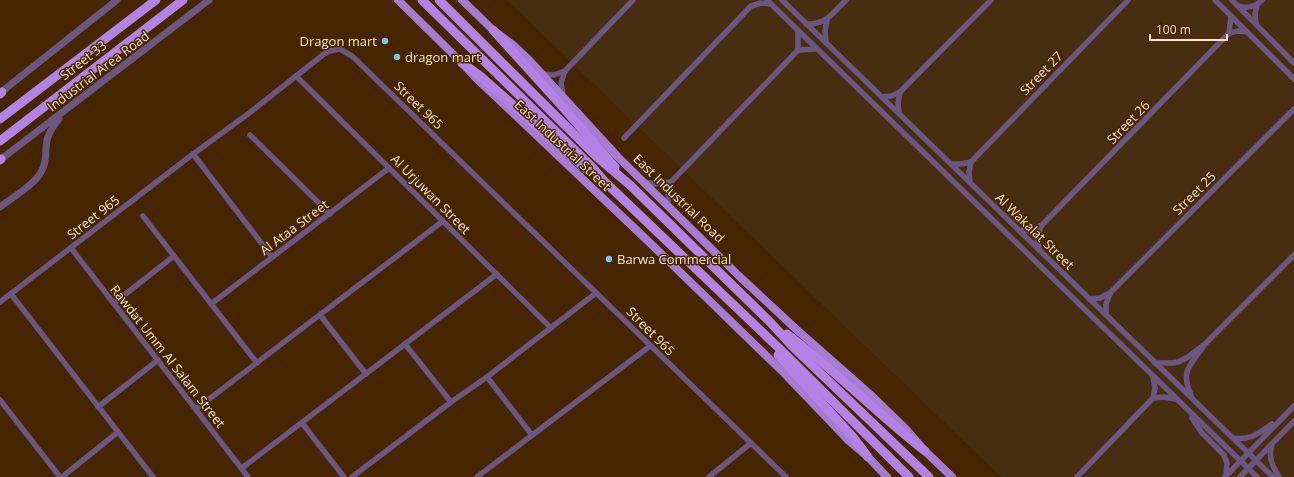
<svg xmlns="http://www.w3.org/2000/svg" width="1294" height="477" viewBox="0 0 1294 477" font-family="'Open Sans',sans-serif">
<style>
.built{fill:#482e11}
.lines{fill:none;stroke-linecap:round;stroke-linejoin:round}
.minor{stroke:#6b5682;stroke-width:5.5}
.tertiary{stroke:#6b5682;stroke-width:7}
.primary{stroke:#a77bd4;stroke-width:8}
.trunk{stroke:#b382e4;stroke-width:9}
.poi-dot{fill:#7bbef8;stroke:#452600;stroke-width:1.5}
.labels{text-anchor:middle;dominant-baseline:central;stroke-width:3;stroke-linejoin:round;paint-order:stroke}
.poi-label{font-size:13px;fill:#fce3ca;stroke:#452600;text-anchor:start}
.street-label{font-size:13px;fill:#fce3ca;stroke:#452600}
</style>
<rect width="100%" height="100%" fill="#452600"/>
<polygon class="built" points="507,0 1294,0 1294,477 1001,477"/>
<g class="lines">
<g class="minor">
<polyline points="767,0 1257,477"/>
<polyline points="782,0 1273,477"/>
<polyline points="1215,0 1294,79"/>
<polyline points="1232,0 1294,63"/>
<path d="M1239,6C1248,9 1255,7 1262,0"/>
<path d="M806,24C826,25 833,13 846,0"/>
<polyline points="1256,24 1255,14 1257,5"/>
<polyline points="1229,33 1231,16"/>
<polyline points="826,43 825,31 827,20"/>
<polyline points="798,50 798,31"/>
<polyline points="543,74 554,75 565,71"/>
<polyline points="296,76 551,328"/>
<polyline points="563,95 561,83 565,71 633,0"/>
<polyline points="882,97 891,96 900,92 991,0"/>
<polyline points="899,113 898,103 900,92"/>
<polyline points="250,135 330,214"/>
<polyline points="624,138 751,6 761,3 771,4"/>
<polyline points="193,154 272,257"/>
<polyline points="951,164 961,164 971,162 1128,0"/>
<polyline points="643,182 657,184 671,182"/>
<polyline points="970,182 969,172 971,162"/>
<polyline points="668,205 668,193 671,182 798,50 817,49"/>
<polyline points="143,216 257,363"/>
<polyline points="1020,230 1031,231 1042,225 1229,33 1238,31 1247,32"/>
<polyline points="71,248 248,477"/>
<polyline points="1039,250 1037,237 1041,226"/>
<polyline points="11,294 153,477"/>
<polyline points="1089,299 1100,298 1110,293 1294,109"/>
<polyline points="0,302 193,154 248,114 324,54 330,51 340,49 352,56 786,477"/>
<polyline points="114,303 174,256"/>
<polyline points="211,304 389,168"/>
<polyline points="320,315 366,374"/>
<polyline points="1106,315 1106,304 1110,293"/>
<polyline points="405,344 451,402"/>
<polyline points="1155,363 1173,363 1178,362 1188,357 1205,344 1294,255"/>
<polyline points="487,377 532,435"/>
<path d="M1191,395C1180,371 1190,366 1203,347"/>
<polyline points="1153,398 1164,397 1176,399"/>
<polyline points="0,400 60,477"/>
<polyline points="98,407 158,360"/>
<polyline points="196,409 443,221"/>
<polyline points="1192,418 1202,433 1224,455 1227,463 1226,477"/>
<polyline points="302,423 344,477"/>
<path d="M1233,438C1250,441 1259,433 1272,424"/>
<path d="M1272,444C1268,458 1272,465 1279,477"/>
<polyline points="242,468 497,274"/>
<polyline points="62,477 118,432"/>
<polyline points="352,477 451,402 487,377 596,293"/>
<polyline points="477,477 650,346"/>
<polyline points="709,477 751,443"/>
<polyline points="1077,477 1153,398 1155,388 1153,377"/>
<polyline points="1225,477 1294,406"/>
<polyline points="1240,477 1294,421"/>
</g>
<g class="tertiary">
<polyline points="0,93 117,0"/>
<polyline points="0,160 209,0"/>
<path d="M0,207C14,196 37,184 43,168C47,158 45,150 47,140C49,132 54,125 59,119"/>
</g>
<g class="primary">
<polyline points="398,0 462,63 476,78 649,242 784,373 849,441 868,457 887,477"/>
<polyline points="462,0 493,30 513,45 529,60 618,157 739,276 796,329 872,396 906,429 925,451 952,477"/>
</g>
<g class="trunk">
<polyline points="422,0 593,168 604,181 784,353 909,477"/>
<polyline points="439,0 597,157 630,185 770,322 792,346 929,477"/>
<polyline points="493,30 560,104 615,167"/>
<polyline points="462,63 479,75 586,169"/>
<polyline points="0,94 2,92"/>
<polyline points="0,119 156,0"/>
<polyline points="0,141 183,0"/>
<polyline points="0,160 1,159"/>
<path d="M787,334C835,370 877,414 925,451"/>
<polyline points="778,355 853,437 868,457"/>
</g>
</g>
<g class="poi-dot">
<circle cx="385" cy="41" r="4"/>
<circle cx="397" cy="57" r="4"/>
<circle cx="609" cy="259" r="4"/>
</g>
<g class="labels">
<g class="poi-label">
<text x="377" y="41" text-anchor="end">Dragon mart</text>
<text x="405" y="57">dragon mart</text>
<text x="617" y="259">Barwa Commercial</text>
</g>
<g class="street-label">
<text transform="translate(83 60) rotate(-38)">Street 33</text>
<text transform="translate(98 71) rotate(-37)">Industrial Area Road</text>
<text transform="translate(1041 73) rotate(-46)">Street 27</text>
<text transform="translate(419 105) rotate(44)">Street 965</text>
<text transform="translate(1128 122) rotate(-46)">Street 26</text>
<text transform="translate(563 145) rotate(43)">East Industrial Street</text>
<text transform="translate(1194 193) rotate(-45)">Street 25</text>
<text transform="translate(431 194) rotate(45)">Al Urjuwan Street</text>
<text transform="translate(679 198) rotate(44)">East Industrial Road</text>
<text transform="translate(93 217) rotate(-38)">Street 965</text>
<text transform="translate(294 227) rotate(-37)">Al Ataa Street</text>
<text transform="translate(1035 231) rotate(44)">Al Wakalat Street</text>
<text transform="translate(651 331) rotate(45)">Street 965</text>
<text transform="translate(168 356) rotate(52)">Rawdat Umm Al Salam Street</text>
</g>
</g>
<path d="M1150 34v6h77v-6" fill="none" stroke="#fce3ca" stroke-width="2"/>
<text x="1156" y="34" font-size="12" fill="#fce3ca" stroke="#452600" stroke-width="3" paint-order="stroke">100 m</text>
</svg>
